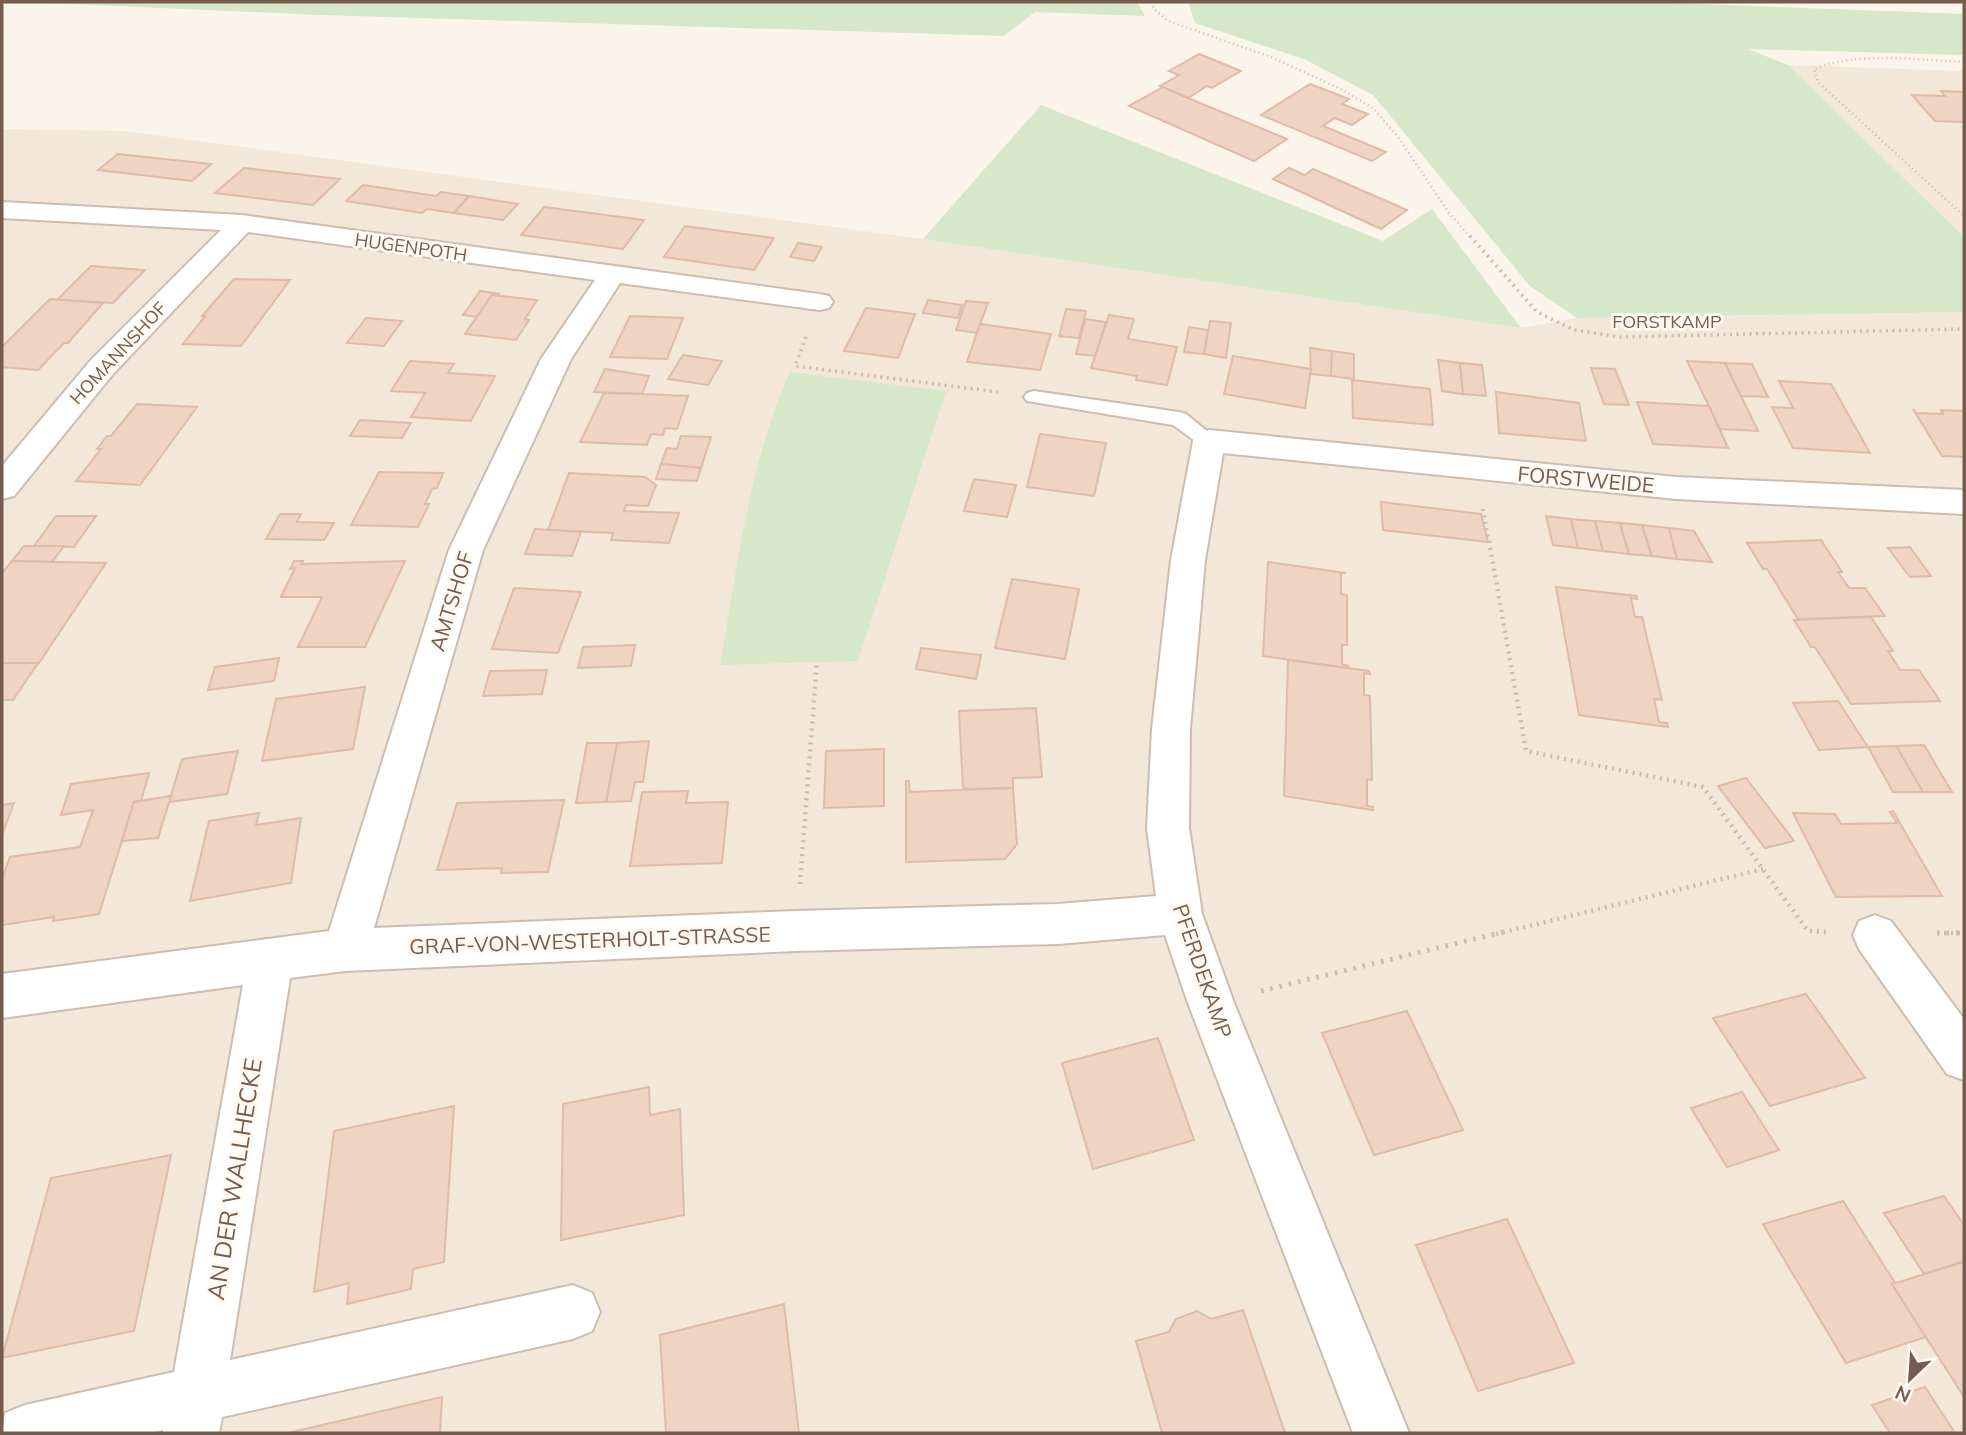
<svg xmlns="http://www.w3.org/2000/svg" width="1966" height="1435" viewBox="0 0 1966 1435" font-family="Mulish,sans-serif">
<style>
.residential{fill:#f2e7d9}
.green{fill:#d6e8c9}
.building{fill:#efd4c4;stroke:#e0bba6;stroke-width:2}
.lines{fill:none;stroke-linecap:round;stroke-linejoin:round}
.service-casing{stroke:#cdbdb1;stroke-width:4}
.minor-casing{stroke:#cdbdb1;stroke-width:4}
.path-far3{stroke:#d4b8a7;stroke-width:2.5;stroke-dasharray:1 3.5;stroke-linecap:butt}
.path-far2{stroke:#d4b8a7;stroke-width:3.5;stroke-dasharray:2 4.5;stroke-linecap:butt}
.path-far1{stroke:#d4b8a7;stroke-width:4.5;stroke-dasharray:2 5;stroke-linecap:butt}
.path{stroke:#d4b8a7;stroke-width:5;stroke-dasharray:2.5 7;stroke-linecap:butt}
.service{fill:#fff;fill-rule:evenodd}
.minor{fill:#fff;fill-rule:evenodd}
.labels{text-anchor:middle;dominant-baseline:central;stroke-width:6;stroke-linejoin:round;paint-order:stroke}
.far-street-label{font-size:18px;fill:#755c4f;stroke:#fef9f1}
.street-label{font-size:21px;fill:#755c4f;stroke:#fef9f1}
.near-street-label{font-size:24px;fill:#755c4f;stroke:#fef9f1}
</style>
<rect width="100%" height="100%" fill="#fbf4ea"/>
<g class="residential">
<polygon points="1788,65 1964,71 1964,237"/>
<polygon points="2,129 124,131 923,239 1521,328 1577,318 1964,312 1964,1433 2,1433"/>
</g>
<g class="green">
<polygon points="24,2 1137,2 1145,16 1035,12 1004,36 320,15"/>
<polygon points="1188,2 1646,2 1964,14 1964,55 1748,49 1788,65 1964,237 1964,312 1577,318 1530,286 1373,95 1304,59 1195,23"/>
<polygon points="1041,105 1383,241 1432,209 1521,328 923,239"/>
<path d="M790,372L946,391L858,661L720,665C737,568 749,462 790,372Z"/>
</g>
<g class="building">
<polygon points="1199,54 1241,71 1212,88 1207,86 1188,98 1160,86 1179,75 1169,71"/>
<polygon points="1310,84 1349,99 1342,104 1368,114 1352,125 1335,118 1323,126 1386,152 1372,161 1261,115"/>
<polygon points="1163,87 1188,98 1287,139 1254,161 1129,106"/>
<polygon points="1941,91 1964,92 1964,122 1935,121 1912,95 1945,96"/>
<polygon points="118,154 211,164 192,181 98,170"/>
<polygon points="244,168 340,179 313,205 215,193"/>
<polygon points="1289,168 1305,175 1313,169 1407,210 1381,229 1273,179"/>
<polygon points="363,185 436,196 441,192 469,196 454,213 427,209 422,213 346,201"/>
<polygon points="469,196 518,204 503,220 454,213"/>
<polygon points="544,207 644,220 623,249 521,235"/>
<polygon points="685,226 774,238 754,270 664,257"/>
<polygon points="798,243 822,247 814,261 790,257"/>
<polygon points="91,266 145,270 113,303 57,300"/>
<polygon points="234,279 290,280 241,346 183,344 205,316 202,316"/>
<polygon points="480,291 500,294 492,295 477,317 463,315"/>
<polygon points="492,295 537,300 525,319 529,320 516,340 465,334"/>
<polygon points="50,299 103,303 68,343 64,343 38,370 2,367 2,347"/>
<polygon points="928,300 962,305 958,318 923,313"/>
<polygon points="966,301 988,303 977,333 956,330"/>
<polygon points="866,308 915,314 898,358 844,351"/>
<polygon points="1066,309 1086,311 1079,338 1059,336"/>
<polygon points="1109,315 1134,319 1128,339 1177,347 1167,385 1136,380 1137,376 1091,368"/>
<polygon points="630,316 683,318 667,359 610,357"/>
<polygon points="366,318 402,321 384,346 347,343"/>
<polygon points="1085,319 1106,322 1095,356 1076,354"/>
<polygon points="1210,321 1231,323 1226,358 1204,354"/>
<polygon points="980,324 1051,334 1040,370 967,362"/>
<polygon points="1189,327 1208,330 1204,354 1184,352"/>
<polygon points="1310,348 1332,351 1331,376 1311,374"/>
<polygon points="1332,351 1354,354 1354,379 1331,376"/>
<polygon points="683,355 722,361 708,385 668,379"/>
<polygon points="1233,356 1311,369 1305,408 1224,394"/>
<polygon points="1438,360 1460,363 1463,394 1442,391"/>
<polygon points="410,361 454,364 448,373 495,376 471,421 411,417 425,393 391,391"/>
<polygon points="1687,361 1725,363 1758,431 1720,429"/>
<polygon points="1460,363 1482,365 1486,396 1463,394"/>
<polygon points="1725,363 1752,364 1768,397 1741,396"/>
<polygon points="1591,368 1615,369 1629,405 1604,404"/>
<polygon points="605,369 649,376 642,394 594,392"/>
<polygon points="1352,380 1430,389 1433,425 1353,418"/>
<polygon points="1779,381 1831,384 1870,453 1793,448 1772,407 1793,408"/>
<polygon points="1496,392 1579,403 1586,441 1499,433"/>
<polygon points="604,393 642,394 688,396 677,429 665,428 663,435 651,434 647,445 580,442"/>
<polygon points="1637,402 1709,406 1728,448 1653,444"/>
<polygon points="137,404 197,407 140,485 76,481 101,449 97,449 107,436 111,436"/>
<polygon points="1913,409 1916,413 1943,414 1941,410 1964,411 1964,457 1942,456"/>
<polygon points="360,420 411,423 402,438 350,436"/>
<polygon points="1040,434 1106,443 1094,496 1027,487"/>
<polygon points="681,436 711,437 701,468 661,464 667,448 677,449"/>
<polygon points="661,464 701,468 697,481 656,479"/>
<polygon points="379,472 443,473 437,488 432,489 425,504 429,504 418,527 351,525"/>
<polygon points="569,473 645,477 656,485 648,506 626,505 624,511 679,513 669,543 611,540 613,533 548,530"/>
<polygon points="974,479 1016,485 1007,517 964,511"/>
<polygon points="1381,502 1481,514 1488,542 1383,530"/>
<polygon points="280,514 301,514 297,522 334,523 324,540 266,539"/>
<polygon points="56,516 96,516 74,547 34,546"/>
<polygon points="1546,516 1571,519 1578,548 1553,545"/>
<polygon points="1571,519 1595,521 1603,551 1578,548"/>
<polygon points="1595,521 1620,523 1629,554 1603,551"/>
<polygon points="1620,523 1642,525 1652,556 1629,554"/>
<polygon points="1642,525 1669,528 1677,559 1652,556"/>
<polygon points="1669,528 1694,531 1712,562 1677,559"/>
<polygon points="535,529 581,532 572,556 525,554"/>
<polygon points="1821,540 1842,572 1838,572 1849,588 1865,588 1885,616 1798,619 1767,569 1763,569 1747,543"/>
<polygon points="24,546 64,546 52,562 12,561"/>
<polygon points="1910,547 1931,576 1910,577 1888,548"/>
<polygon points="12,561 106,563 39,663 2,663 2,573"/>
<polygon points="294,561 303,561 301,564 405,561 365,647 298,647 322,597 281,597 295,568 290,569"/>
<polygon points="1268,562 1346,573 1341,573 1341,594 1347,595 1347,645 1342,645 1342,664 1348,666 1348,668 1263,656"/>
<polygon points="1012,579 1079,589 1065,659 995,648"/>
<polygon points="1556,587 1637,596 1637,599 1631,598 1635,617 1642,617 1662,700 1654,699 1659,722 1667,723 1668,727 1579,715"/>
<polygon points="514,588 581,592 558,653 492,649"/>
<polygon points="1871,617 1893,651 1888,651 1900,670 1919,670 1940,701 1851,704 1815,647 1811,647 1794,620"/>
<polygon points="635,645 631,666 578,668 583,647"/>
<polygon points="921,648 981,655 976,679 916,669"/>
<polygon points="279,658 274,681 208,690 215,667"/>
<polygon points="1288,660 1369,671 1370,674 1364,673 1364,695 1370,696 1372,780 1367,779 1367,806 1373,807 1373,810 1284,796"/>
<polygon points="2,663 38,663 13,700 2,700"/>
<polygon points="547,670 542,694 483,696 490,671"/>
<polygon points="365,687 353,749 262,761 276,699"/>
<polygon points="1838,701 1868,747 1819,750 1793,703"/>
<polygon points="1036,708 1042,777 1013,778 1013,788 963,789 959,711"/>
<polygon points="649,741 643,782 635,782 631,801 606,802 617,743"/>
<polygon points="587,743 617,743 606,802 576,803"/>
<polygon points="1924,745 1952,792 1923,792 1896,746"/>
<polygon points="1896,746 1923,792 1893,792 1868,747"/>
<polygon points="884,749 884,806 824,808 826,751"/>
<polygon points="238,751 227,794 169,802 182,759"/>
<polygon points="149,773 141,801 134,802 99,914 53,921 54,917 2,925 2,879 10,857 80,847 93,810 61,815 71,784"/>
<polygon points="1746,778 1794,841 1765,848 1718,786"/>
<polygon points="906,781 909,781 910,792 1013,788 1017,844 1005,859 906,862"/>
<polygon points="688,791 686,803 728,802 722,863 630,866 642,792"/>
<polygon points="171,796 158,838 122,841 134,802"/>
<polygon points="564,800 548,872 501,873 502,868 437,870 457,803"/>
<polygon points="14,803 2,835 2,805"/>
<polygon points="1893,811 1942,896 1836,897 1793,813 1835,814 1841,824 1897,823 1890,812"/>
<polygon points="259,813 256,825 301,818 291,883 190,901 209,821"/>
<polygon points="1806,994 1865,1078 1770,1106 1713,1018"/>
<polygon points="1407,1011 1463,1130 1374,1155 1322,1033"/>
<polygon points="1158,1038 1194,1140 1093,1169 1062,1063"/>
<polygon points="649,1087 650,1115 680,1109 684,1215 561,1240 563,1104"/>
<polygon points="1742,1092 1779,1150 1727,1167 1691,1108"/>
<polygon points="454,1106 444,1262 413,1269 411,1289 347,1304 349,1283 314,1292 334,1131"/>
<polygon points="171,1155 134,1331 2,1358 51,1178"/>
<polygon points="1944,1196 1964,1225 1964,1261 1924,1274 1884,1213"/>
<polygon points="1843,1201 1895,1283 1892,1284 1926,1337 1846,1363 1763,1224"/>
<polygon points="1507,1219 1574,1363 1478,1391 1416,1245"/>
<polygon points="1964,1262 1964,1397 1892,1284"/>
<polygon points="784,1304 799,1433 666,1433 660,1335"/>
<polygon points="1243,1310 1285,1433 1162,1433 1136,1341 1169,1332 1176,1319 1197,1311 1211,1319"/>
<polygon points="1925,1387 1955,1433 1890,1433 1872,1405"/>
<polygon points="442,1397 440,1433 288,1433"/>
</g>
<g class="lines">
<g class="service-casing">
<polygon id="service" points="1034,391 1179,412 1186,414 1219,441 1216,446 1202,446 1173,425 1027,401 1024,397 1027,393"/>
</g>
<g class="minor-casing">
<g id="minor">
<polygon points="2,202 242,215 819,294 829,296 833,302 829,308 819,310 620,283 571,359 483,550 374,928 796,911 1058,904 1156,896 1147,828 1152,729 1171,560 1193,441 1198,433 1209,430 1676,477 1964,490 1964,514 1676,499 1223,453 1205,560 1190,729 1189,828 1202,914 1234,1003 1409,1433 1353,1433 1188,1003 1165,935 1058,944 796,951 345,971 290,978 230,1360 573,1285 592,1293 600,1312 592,1331 573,1339 222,1417 219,1433 163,1433 163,1430 150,1433 2,1433 5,1413 25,1405 174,1372 243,985 2,1018 2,974 329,931 449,550 541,359 595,280 248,232 113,374 14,496 2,499 2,466 91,360 221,230 2,218"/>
<polygon points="1875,915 1891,921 1964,1019 1964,1080 1947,1074 1859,949 1853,935 1859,921"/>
</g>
</g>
<g class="path-far3">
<polyline points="1152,2 1154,9 1168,21 1271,57 1343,90 1374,109 1398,137 1449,213 1471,238"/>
<path d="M1964,62C1915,60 1861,51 1814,69L1818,82L1964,216"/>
</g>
<g class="path-far2">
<polyline points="1470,236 1537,312 1574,330 1621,337 1964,329"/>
<polyline points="806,337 795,366 998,392"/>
<polyline points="1483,509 1489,543"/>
</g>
<g class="path-far1">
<polyline points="1489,541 1526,751 1703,787 1808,931 1827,932"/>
<polyline points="800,884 817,661"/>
<polyline points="1937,933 1964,933"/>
<polyline points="1496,934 1763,869"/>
</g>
<g class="path">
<polyline points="1937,933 1964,933"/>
<polyline points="1261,991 1503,932"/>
</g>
<use href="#service" class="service"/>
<use href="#minor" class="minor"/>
</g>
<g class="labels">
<g class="far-street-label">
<text transform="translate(411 247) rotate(8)">HUGENPOTH</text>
<text x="1667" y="321">FORSTKAMP</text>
<text transform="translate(118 353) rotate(-47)">HOMANNSHOF</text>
</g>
<g class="street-label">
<text transform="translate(1586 479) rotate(5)">FORSTWEIDE</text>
<text transform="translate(451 601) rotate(-73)">AMTSHOF</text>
<text transform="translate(590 940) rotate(-2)">GRAF-VON-WESTERHOLT-STRASSE</text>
<text transform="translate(1203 971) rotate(71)">PFERDEKAMP</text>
</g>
<g class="near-street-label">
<text transform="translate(234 1179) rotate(-81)">AN DER WALLHECKE</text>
</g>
</g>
<rect width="1966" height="1435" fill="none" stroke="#755c4f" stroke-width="7"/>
<g transform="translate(1910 1379) rotate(205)" stroke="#fef9f1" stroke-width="5" paint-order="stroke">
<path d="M0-5L12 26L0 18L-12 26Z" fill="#755c4f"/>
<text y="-10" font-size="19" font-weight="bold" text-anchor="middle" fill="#755c4f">N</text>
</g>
</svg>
